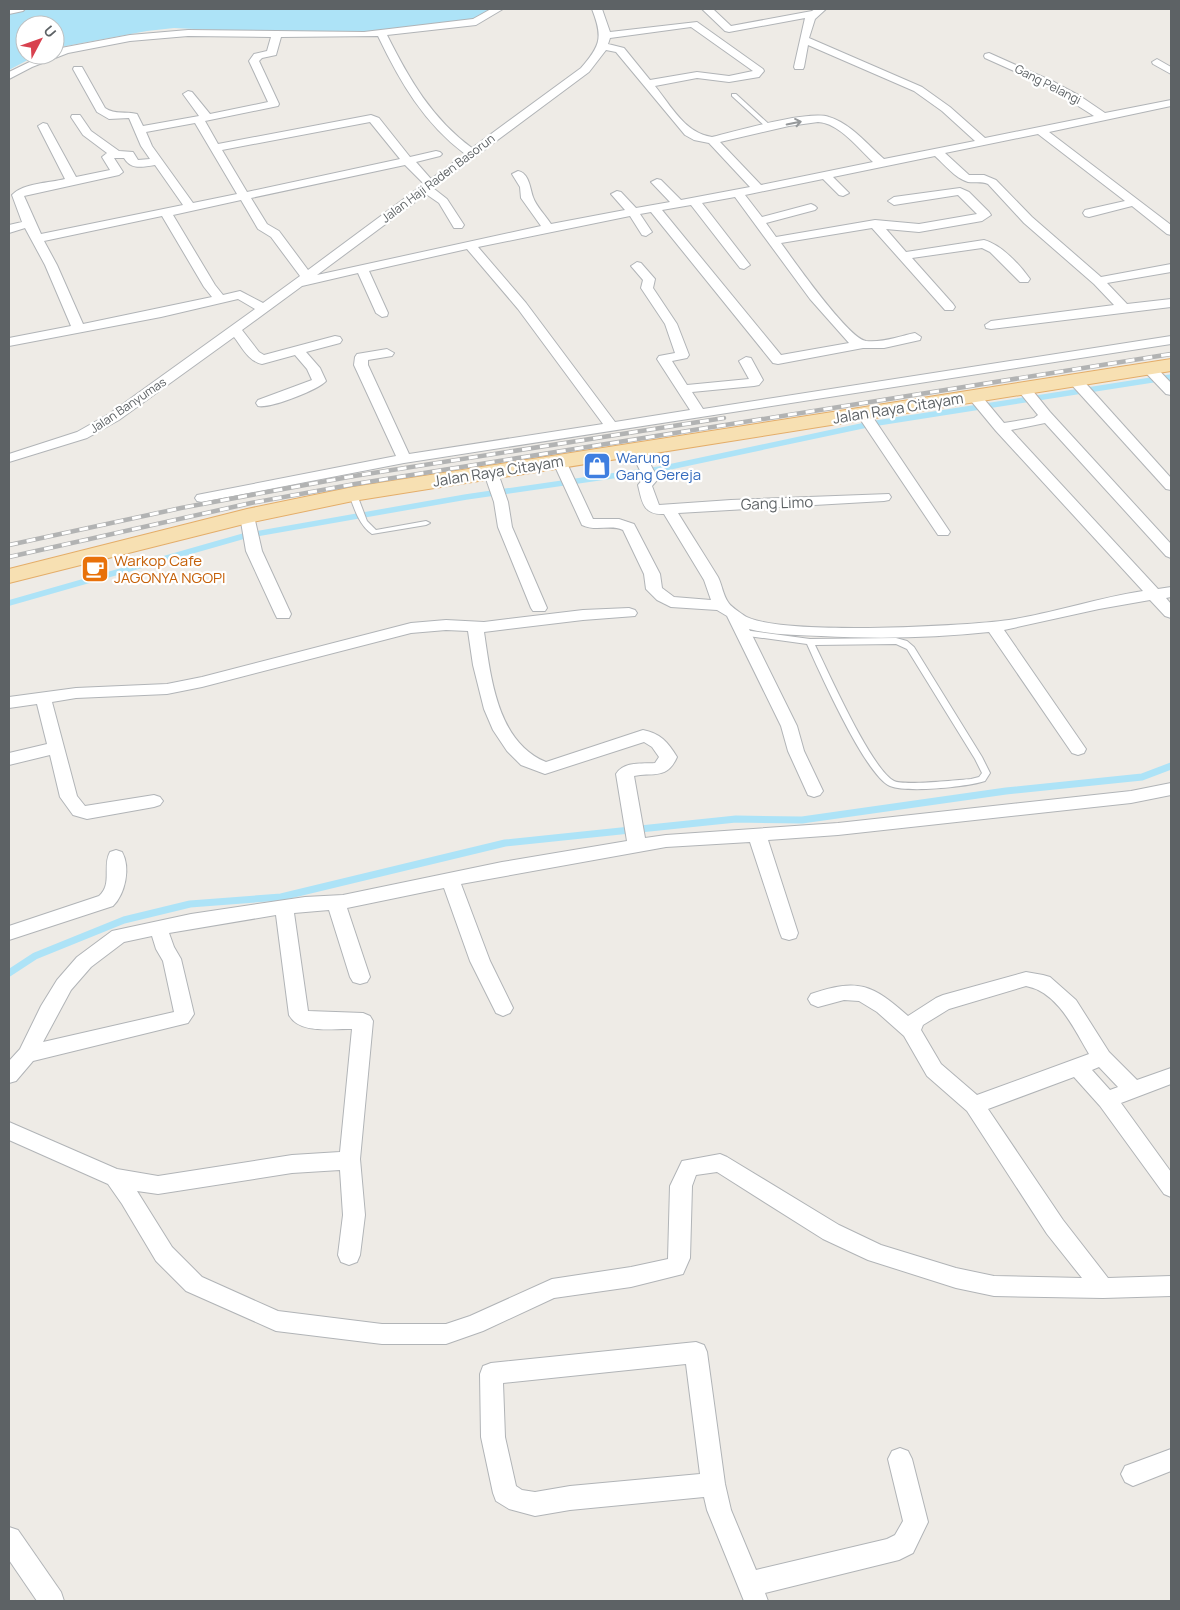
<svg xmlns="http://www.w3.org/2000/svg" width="1180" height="1610" viewBox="0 0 1180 1610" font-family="Manrope,sans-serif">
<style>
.water{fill:#ade3f7}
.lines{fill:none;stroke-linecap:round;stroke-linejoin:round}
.stream-far1{stroke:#ade3f7;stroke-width:5.5}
.stream{stroke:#ade3f7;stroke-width:7}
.service-casing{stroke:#b1b4b7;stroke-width:2}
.minor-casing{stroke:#b1b4b7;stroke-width:2}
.primary-casing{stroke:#e4ad69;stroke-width:2}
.service{fill:#fff;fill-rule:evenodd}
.minor{fill:#fff;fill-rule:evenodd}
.primary{fill:#f7e0b2;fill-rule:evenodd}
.rail-casing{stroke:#b2b3b3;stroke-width:4.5}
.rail{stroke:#fff;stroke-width:3;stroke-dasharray:9;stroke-linecap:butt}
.oneway{stroke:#96999b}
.labels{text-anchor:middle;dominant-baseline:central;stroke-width:4.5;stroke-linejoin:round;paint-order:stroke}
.far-street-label{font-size:12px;fill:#5d6265;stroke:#fff}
.street-label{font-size:15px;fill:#5d6265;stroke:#fff}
.shop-label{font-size:15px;fill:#366cbe;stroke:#fff;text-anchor:start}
.food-label{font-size:15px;fill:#c56008;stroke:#fff;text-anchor:start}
</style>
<rect width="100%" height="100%" fill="#eeebe6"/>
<polygon class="water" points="30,9 492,9 477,19 374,33 257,32 174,28 147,31 55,48 55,25 25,25 25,55 37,55 9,70 9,14"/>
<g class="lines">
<polyline class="stream-far1" points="9,603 244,536 466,497 660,469 871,424 1171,377"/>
<polyline class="stream" points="9,973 35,956 124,920 190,904 281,897 505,843 736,819 802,820 1006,791 1142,777 1171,766"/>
<g class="service-casing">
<g id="service">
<polygon points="732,94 736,94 772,127 772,129 768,129 732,96"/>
<path d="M350,492H356L367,521L376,530L426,521L430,523L426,525L372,534C359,525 354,508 349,494Z"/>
<path d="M744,630L810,639L896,638L907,641L914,647L982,757L990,773L985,781C966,787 908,793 890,786C866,776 819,671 807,644L741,635L740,633ZM896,644L907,649L975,759L982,773L979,777L971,779C956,780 904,786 894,781C871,769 828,671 815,645Z"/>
</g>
</g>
<g class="minor-casing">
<g id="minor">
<polygon points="9,9 25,9 23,11 9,14"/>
<path d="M491,9H503L476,25L387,35C409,79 432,119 472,148L581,68C601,45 603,37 592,9H602L610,32L697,22L763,69L764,71L759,77L729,82L697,78L655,86C671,106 685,133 712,137C736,131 809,110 829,117C850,123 868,145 884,159L975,141L942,111L914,91L808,45L804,67L803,69H795L794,67L805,18L729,32L725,31L702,9H713L731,26L812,11L815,9H826L815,19L809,38L922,87L950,107L985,138L1094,116L1045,85L985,58L984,56L985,54L989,53L1052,81L1080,96L1105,113L1171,100V106L1049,132L1171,225V235L1167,234L1132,206L1089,217L1085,216L1083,213L1085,210L1125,201L1038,134L945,153L969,175H984L996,180L1032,217L1101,277L1171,264V272L1107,283L1127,304L1171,299V307L991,329L986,328L985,325L991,321L1114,305L1094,284L1024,223L988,184C981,181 975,183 968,182C955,178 944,164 935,156L833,177L849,193L843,196L839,195L823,179L745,195L762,217L811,204L815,206L817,208L815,210L766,223L776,237L875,220L919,224L977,214L958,195L894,205L888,201L894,197L960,188L969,192L989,212L991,215L982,221L919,232L886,229L906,252L984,240C1002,245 1020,265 1030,279L1028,282H1020L990,252L982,248L912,258L953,304L955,307L953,310H945L872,228L781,243C794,261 848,338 866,341C882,343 900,336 915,333L921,337L920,340L884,348H863L778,364L773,363L651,212L640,214L652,232L646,236L642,235L630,216L478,247L526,303L615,422L690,410L657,359L659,356L675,353L665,324L641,288L643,280L631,266L637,262L641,263L655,279L653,288L677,324L689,355L687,358L672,361L687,385L749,379L739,361L746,357L751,358L763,380L759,385L754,386L692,392L703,409L1171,336V344L404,463L202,502L197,501L195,498L197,495L202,494L396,456L354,365L355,357L357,354L387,349L394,353L392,356L368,360V365L409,454L603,424L518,309L467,249L369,271L388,313L387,316L382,317L376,313L358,273L302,286L242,330L259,352L264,355L335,336L340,337L342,340L340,343L306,352L320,368L326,381C318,390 269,409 258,406L256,403L258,400L312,380L307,369L295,355L262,364C248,361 242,347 234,337L119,420L87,438L9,462V454L77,432L109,414L255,309L238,299L161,317L9,346V338L71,326L45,265L25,228L9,233V225L22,222L12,195C23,183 50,183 65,179L38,126L43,123L47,124L76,177L110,170L102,157L107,153L83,135L71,117L72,115H80L91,131L119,151L133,152L138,160L150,159L141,146L129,118L109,119L97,112L73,69L74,67H82L105,108C115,115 126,111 137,114L143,126L199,116L183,94L188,91L192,92L210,114L268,102L249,61L254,54L267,51L271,37L188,36L130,41L68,53L32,67L9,79V72L44,55H55V50L61,48L130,35L188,30L364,32L473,19ZM691,27L753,71L729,76L697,72L650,80L624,48L608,44L610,38ZM378,36C400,82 424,123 465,154L431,179L416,162L440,156L442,154L440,152L436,151L410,157L379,118L371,115L218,144L205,121L278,106L279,104L259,61L262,58L276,55L281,37ZM606,50L616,52L685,135L694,140L709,143L750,187L681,200L661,180L657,179L651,182L670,202L636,208L621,192L617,191L611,194L625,210L551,224C546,216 536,206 533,197C530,188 529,173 518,171L512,174L520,187L521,198L541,226L317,275L426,194L439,203L454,228H462L464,225L447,199L433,188L589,72ZM370,122L400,159L247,192L222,150ZM818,122C839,123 858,148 873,162L761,185L720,142L789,126ZM195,123L237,194L193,203L152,146L146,132ZM114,158H124C131,170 142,167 155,165L183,205L41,234L24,196L119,175L123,172ZM405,165L424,184L308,270L279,231L267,224L251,198ZM735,197L810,299L849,343L781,355L662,210L691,205L740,268L744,269L750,265L702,203ZM241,200L258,229L271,237L300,276L263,303L240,291L223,295L215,285L173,215ZM162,216L204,287L212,297L83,324L57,265L44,241Z"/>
<polygon points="1157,59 1171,67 1171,74 1153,64 1152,62"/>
<polygon points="1149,364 1154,365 1171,383 1171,395 1166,394 1144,371 1142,368"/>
<polygon points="1075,376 1080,377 1171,478 1171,490 1166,489 1070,383 1068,380 1070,377"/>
<path d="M1023,384L1028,385L1050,412L1171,544V558L1166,556L1045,423L1011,430L1158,589L1171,587V597L1166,598L1171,604V618L1165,616L1150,600L1099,609L1004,630L1086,749L1084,753L1078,755L1072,753L989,632C933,638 877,639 821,636C797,635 773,635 749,629L797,726L804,751L823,791L820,795L814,797L808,795L788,751L781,726L727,616L717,610L671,607L657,600L646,589L644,574L623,530C610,524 596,532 582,525L553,462L555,459H565L593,519H619L634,524L660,574L662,588L674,597L711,600L704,580L664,514C643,515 642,502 638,485L644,478L629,449L631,446H641L658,479L652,486L659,505L731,500L889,494L891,497L889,500L884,501L678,513C691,534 705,556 718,577C722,585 723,595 728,602C730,606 738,611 742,614C769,637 968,626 1009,620C1054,613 1097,598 1143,591L996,431L967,396L974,392L979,393L1004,423L1034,418L1038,415L1016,388Z"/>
<polygon points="863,409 868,410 950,532 948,535 938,535 936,532 856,413"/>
<polygon points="491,469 496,470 498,473 508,502 512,527 547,608 545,611 533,611 531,608 498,527 494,502 484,473 486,470"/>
<polygon points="247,512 252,513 254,516 262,551 291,614 289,618 277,618 275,614 246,551 240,516 242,513"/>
<path d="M629,608L635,610L637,613L635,616L583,620L484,632C491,678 497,742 546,762L643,730C660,733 668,742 677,757C667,780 653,772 634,776L645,838L666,835L838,823L1131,791L1171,783V795L1131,803L838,835L768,840L798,933L796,938L789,940L782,938L780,933L750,842L666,847L461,884L490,961L513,1008L510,1013L503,1016L496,1013L470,961L444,888L347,908L370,977L367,982L360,984L353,982L350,977L329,910L294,913L308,1011L363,1013L370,1016L373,1021L360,1159L365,1215L360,1255L357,1262L349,1265L341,1262L338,1255L343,1215L340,1170L292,1173L158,1194L137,1191L172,1247L202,1277L278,1311L382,1324H446L470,1316L552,1279L631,1267L668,1259L670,1186L682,1161L720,1154L727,1157L839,1225L881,1245L956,1268L994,1276L1082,1278L1047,1234L967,1111L927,1076L904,1036L877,1012L859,1001L844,1000L818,1007L811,1004L808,999L811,994C858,978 872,984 908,1016L936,998L943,995L1026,972L1043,975L1050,977L1076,1000L1109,1052L1137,1080L1171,1068V1084L1121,1103L1171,1172V1197L1164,1194L1100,1106L1074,1077L988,1109L1063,1220L1108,1278L1171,1276V1296L1103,1298L994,1296L956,1288L868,1260L823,1239L717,1172L696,1175L692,1186L690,1258L683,1274L631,1287L554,1298L483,1331L446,1344H382L276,1331L186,1291L156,1261L122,1204L108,1184L9,1140V1122L117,1169L158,1176L292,1155L340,1152L352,1029C333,1028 300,1035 289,1015L276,915L169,933L174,947L181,959L194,1014L188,1023L33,1061L16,1081L9,1083V1061L20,1049L41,1006L57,980L77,957L112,931L191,914L305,897L343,895L502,862L627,841L616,774C624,761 642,764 655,763L659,757L652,747L644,742L545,774L521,765L507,751L493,730L484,709L473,665L468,631L446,630L411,633L202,687L167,694L76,698L52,702L77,796L85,806L154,795L160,797L163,801L160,805L154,807L87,819L73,815L60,797L50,755L9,765V753L47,744L37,704L9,708V697L76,688L167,684L202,677L411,623L446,620L484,622L583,610ZM152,936L156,949L163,961L174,1012L43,1042L71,990L91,967L124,942ZM1026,986C1058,992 1074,1029 1089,1054L977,1095L941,1064L921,1030L923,1025L949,1009ZM1099,1067L1118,1087L1110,1090L1092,1070Z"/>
<path d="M116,850L122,852C131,868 125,894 113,906L9,940V926L99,896C113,884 102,866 110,852Z"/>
<path d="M696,1342L704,1345L707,1352L725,1484L731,1510L756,1570L887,1539L895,1535L903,1521L888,1459L892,1451L900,1448L908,1451L912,1459L928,1522L913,1553L899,1560L765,1593L768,1601H744L707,1510L704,1497L570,1510L535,1516L509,1509L496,1501L493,1493L481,1437L480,1374L483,1366L491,1363ZM686,1364L700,1474L570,1486L535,1492L522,1490L516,1486L505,1437L503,1383Z"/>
<polygon points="1171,1449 1171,1471 1133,1486 1125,1482 1121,1474 1125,1466"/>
<polygon points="9,1527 18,1530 61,1592 64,1601 37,1601 9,1560"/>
</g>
</g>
<g class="primary-casing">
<polygon id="primary" points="1171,359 1171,371 353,501 248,523 9,583 9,569 247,509 353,487"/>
</g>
<use href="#service" class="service"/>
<use href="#minor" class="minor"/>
<use href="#primary" class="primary"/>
<g class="rail-casing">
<g id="rail">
<polyline points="9,545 181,508 354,476 724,418"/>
<polyline points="9,557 251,503 355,484 1171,354"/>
</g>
</g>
<use href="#rail" class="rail"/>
</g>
<defs><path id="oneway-shaft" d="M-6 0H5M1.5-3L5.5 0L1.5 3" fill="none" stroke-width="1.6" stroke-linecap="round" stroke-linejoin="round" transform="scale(1.25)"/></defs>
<use class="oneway" href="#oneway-shaft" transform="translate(794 123) rotate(-12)"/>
<defs>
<g id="shop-square" transform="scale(1.4375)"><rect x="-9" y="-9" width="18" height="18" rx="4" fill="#3f7fe0" stroke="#fff"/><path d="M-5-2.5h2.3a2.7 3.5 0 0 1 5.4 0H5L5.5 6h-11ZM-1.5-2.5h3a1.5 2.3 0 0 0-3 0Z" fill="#fff"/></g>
<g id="cafe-square" transform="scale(1.4375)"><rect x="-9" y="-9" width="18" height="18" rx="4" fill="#e8710a" stroke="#fff"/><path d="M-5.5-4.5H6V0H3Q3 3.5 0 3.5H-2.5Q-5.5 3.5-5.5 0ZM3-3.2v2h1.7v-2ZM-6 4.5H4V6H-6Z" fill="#fff"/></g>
</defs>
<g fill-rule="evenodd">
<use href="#shop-square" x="597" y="466"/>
<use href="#cafe-square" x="95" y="569"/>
</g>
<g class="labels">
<g class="far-street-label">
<text transform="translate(1048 84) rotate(27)">Gang Pelangi</text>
<text transform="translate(438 178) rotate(-37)">Jalan Haji Raden Basorun</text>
<text transform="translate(128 405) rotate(-34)">Jalan Banyumas</text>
</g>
<g class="street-label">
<text transform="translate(898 408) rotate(-9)">Jalan Raya Citayam</text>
<text transform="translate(498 471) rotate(-9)">Jalan Raya Citayam</text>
<text transform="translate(777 503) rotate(-2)">Gang Limo</text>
</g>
<g class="shop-label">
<text x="616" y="457">Warung<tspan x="616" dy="17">Gang Gereja</tspan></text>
</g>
<g class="food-label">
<text x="114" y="560">Warkop Cafe<tspan x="114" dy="17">JAGONYA NGOPI</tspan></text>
</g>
</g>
<rect width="1180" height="1610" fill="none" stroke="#5d6265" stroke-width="20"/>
<g transform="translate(40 40) rotate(49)"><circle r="24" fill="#ffffff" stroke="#bec0c1"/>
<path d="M0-4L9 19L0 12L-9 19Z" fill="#d8424f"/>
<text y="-8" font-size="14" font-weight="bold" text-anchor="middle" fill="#5d6265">U</text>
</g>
</svg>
